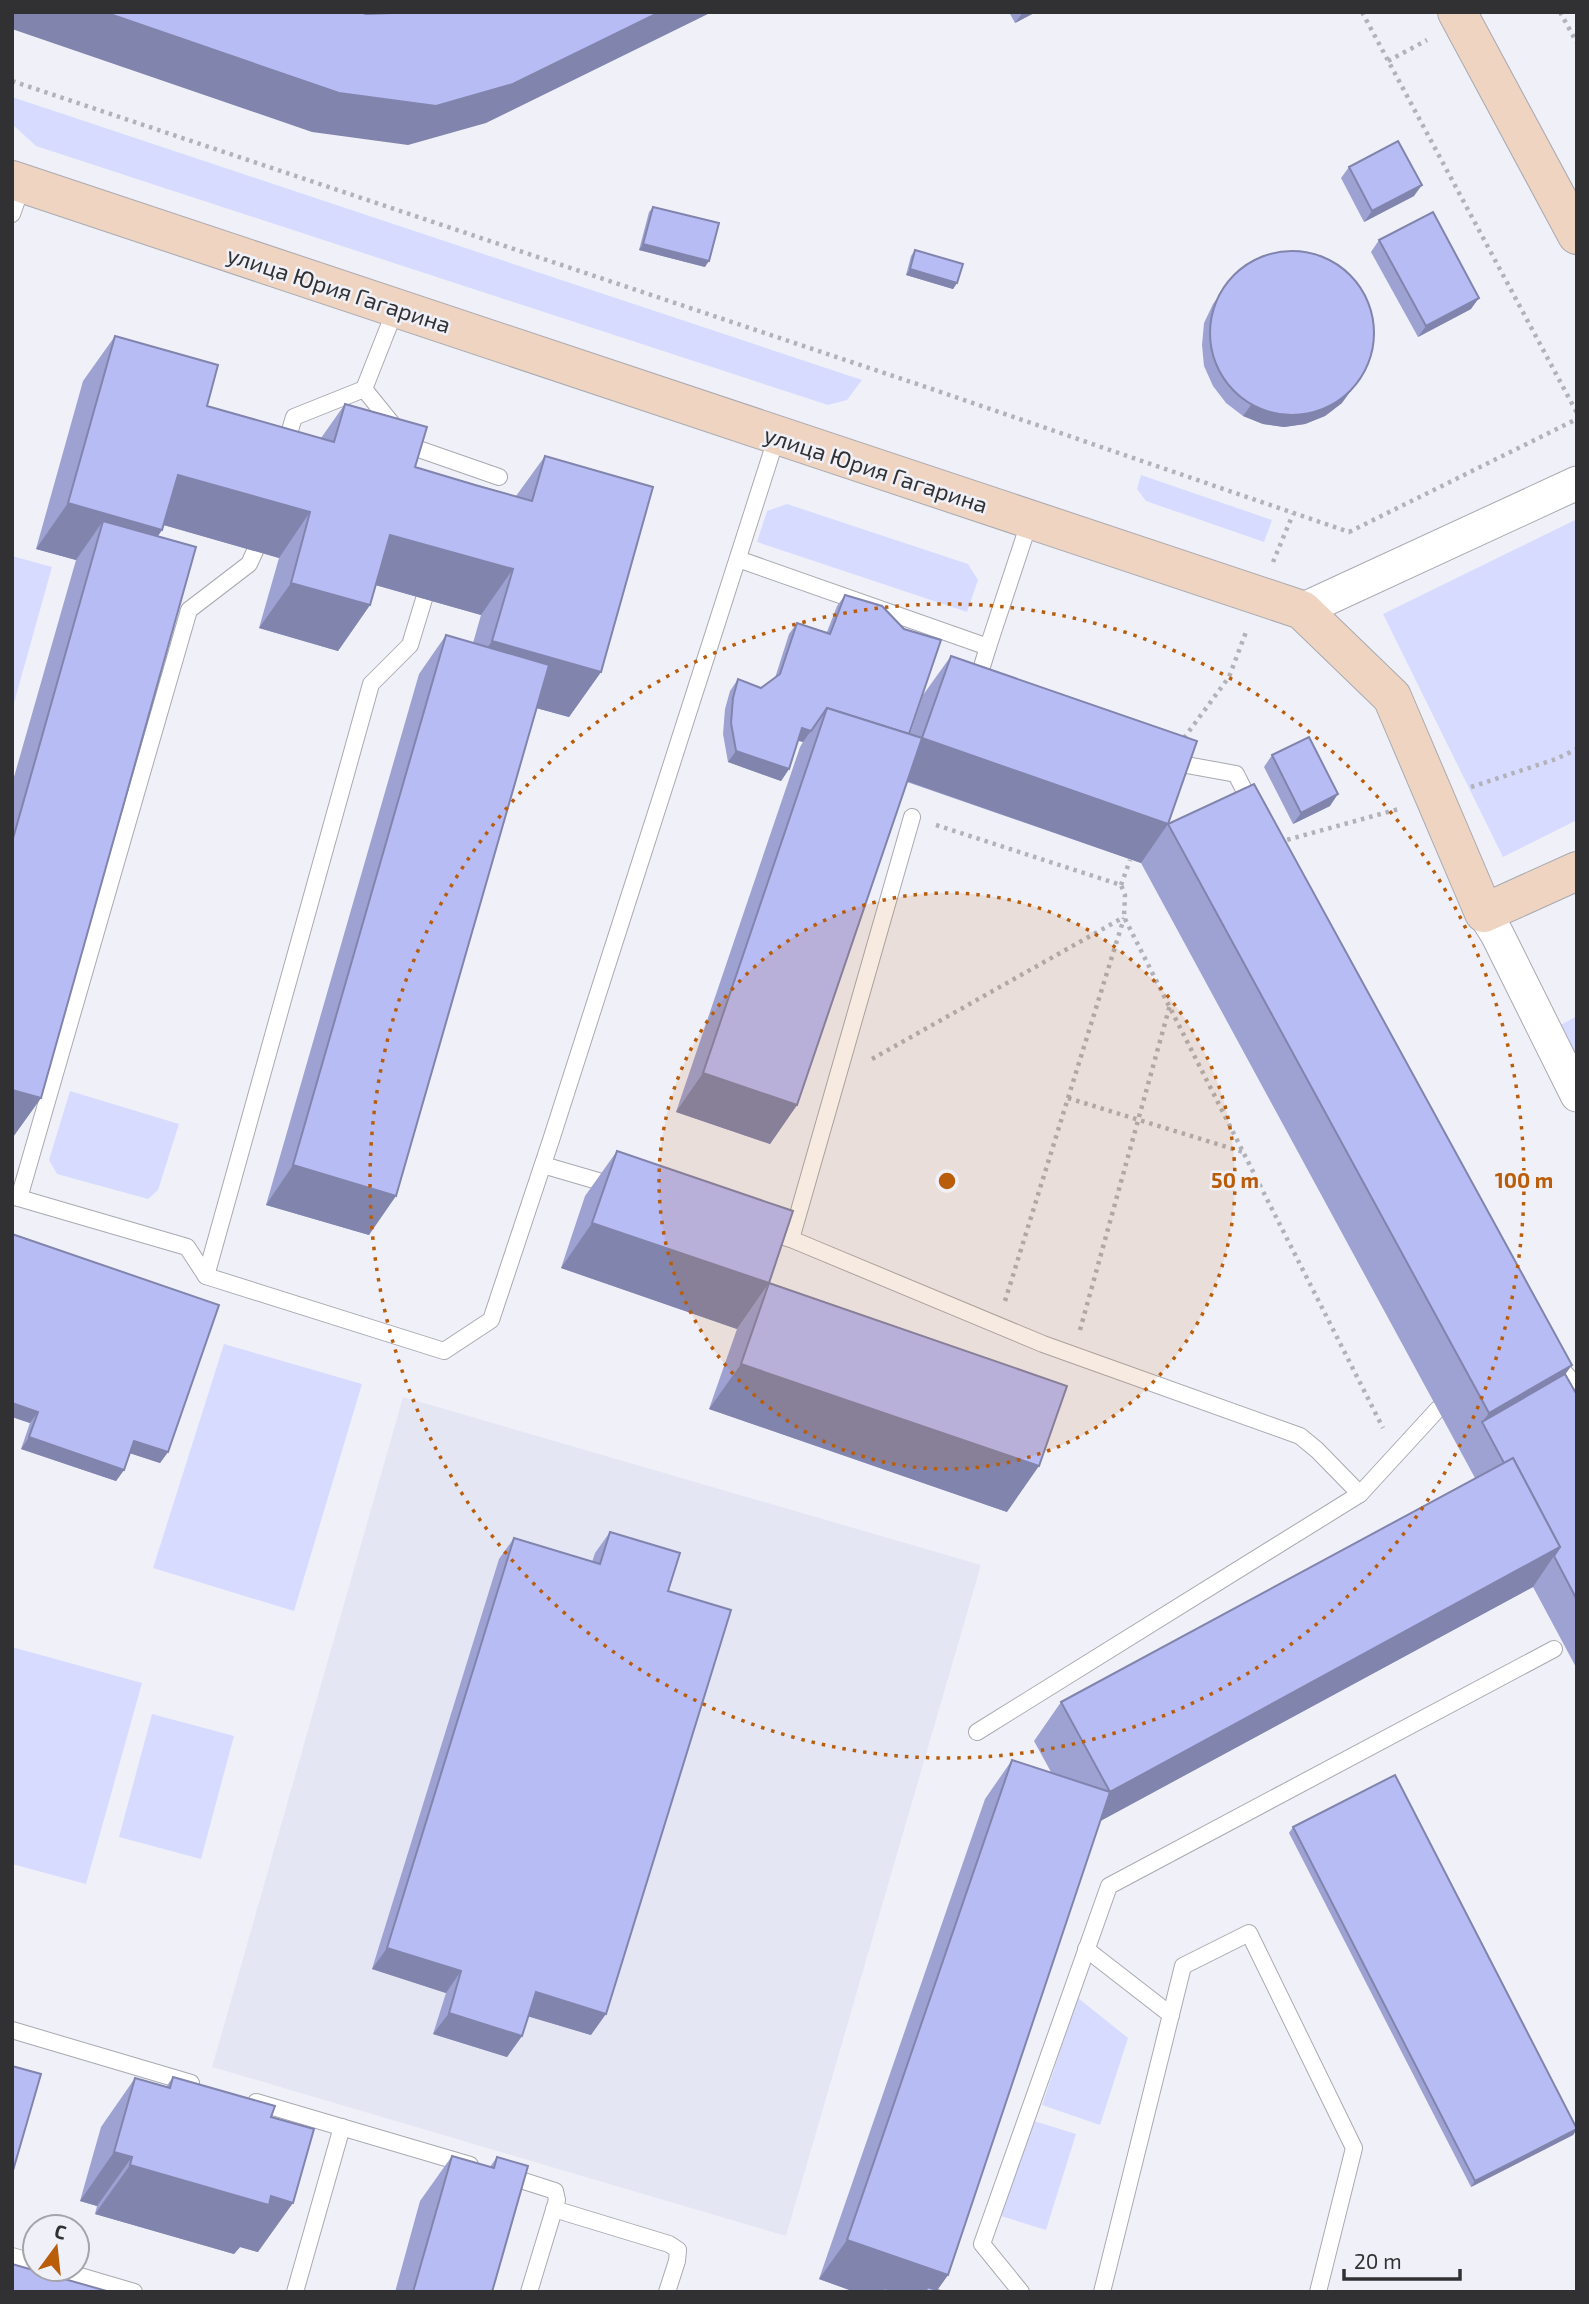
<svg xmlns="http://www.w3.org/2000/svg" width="1589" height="2304" viewBox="0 0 1589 2304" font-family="'Exo 2',sans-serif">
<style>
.built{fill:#e4e6f4}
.green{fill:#d7dbff}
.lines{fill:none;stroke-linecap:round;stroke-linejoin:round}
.service-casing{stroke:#a9aab1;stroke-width:18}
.minor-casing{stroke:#a9aab1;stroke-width:35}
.secondary-casing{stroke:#a9aab1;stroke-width:40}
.path{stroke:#b2b2b8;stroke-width:4.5;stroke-dasharray:3.5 5;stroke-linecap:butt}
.service{stroke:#fff;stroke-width:16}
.minor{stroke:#fff;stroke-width:33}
.secondary{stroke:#efd4c1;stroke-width:38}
.wall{fill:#9ea2d3}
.shaded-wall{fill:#8184ac}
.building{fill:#b8bcf5;stroke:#8184ac;stroke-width:2}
.ring{fill:none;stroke:#ba5d0a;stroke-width:3.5;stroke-dasharray:3.5 7}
.labels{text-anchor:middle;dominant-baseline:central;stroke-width:5;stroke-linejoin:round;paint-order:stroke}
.street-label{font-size:23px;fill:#313134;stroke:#f0f1f8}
.centre{fill:#ba5d0a;stroke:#f0f1f8;stroke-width:3.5}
.ring-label{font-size:21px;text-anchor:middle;font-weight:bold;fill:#ba5d0a;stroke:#f0f1f8;stroke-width:5;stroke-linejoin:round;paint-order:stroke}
</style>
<rect width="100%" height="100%" fill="#f0f1f8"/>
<polygon class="built" points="403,1397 981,1565 786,2236 212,2067"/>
<g class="green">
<polygon points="12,97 862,380 847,400 828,405 36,146 12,124"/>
<polygon points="1141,475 1272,520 1264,542 1146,501 1137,489"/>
<polygon points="787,504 968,564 978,580 967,612 757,542 767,511"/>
<polygon points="1577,519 1577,820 1503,857 1383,614"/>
<polygon points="12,556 52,567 12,710"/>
<polygon points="1577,1016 1577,1063 1557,1027"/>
<polygon points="70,1091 179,1124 158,1190 148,1199 57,1174 49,1160"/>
<polygon points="224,1344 362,1384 294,1611 153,1568"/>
<polygon points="12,1647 142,1683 86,1884 12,1864"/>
<polygon points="152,1714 234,1736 201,1859 119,1837"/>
<polygon points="1078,1998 1128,2038 1100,2125 1042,2105"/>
<polygon points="1031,2120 1076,2134 1046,2230 1001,2216"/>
</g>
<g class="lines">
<g class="service-casing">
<g id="service">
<polyline points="406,12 452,17 461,12"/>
<polyline points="12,214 23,183"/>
<polyline points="364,389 410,446 499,477"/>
<polyline points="284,450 294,417 364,389 396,308"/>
<polyline points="738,559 988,647 976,686"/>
<polyline points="988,647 1030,520"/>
<polyline points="1170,762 1236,774 1252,806"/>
<polyline points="543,1165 615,1186"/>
<polyline points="12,1196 187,1247 206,1276 444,1351 491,1320 551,1140 777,436"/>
<polyline points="19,1198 189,610 249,564 255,551"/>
<polyline points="764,1231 791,1239 912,817"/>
<polyline points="791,1239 1043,1344 1300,1436 1317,1450 1360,1494"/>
<polyline points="206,1276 371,684 410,645 424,599"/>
<polyline points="1552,1358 1577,1387"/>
<polyline points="977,1732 1360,1494 1438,1409"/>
<polyline points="1086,1949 1171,2015"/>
<polyline points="12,2030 191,2083"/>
<polyline points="256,2102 470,2165"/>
<polyline points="505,2175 555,2191 557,2200 529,2292"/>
<polyline points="554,2209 669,2244 678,2250 677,2261 667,2292"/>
<polyline points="12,2256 35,2263"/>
<polyline points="56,2269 134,2292"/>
<polyline points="295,2292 342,2127"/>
<polyline points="1021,2292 982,2244 1109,1886 1554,1649"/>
<polyline points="1102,2292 1183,1966 1249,1933 1354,2148 1318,2292"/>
</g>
</g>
<g class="minor-casing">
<g id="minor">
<polyline points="1302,610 1577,483"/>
<polyline points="1484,913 1497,934 1577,1095"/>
</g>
</g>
<g class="secondary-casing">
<g id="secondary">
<polyline points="1457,12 1577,235"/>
<polyline points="12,180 1302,610 1392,697 1484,913 1577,871"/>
</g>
</g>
<g class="path">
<polyline points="1362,12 1577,413"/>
<polyline points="1560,12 1577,43"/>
<polyline points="1388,61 1427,40"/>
<polyline points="12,81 932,389 1349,532 1577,419"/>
<polyline points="1273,562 1293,514"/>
<polyline points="1184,738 1229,677 1246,632"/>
<polyline points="1471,787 1556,759 1577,749"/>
<polyline points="936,825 1121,885 1125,895 1124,917 1383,1428"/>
<polyline points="1279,842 1399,809"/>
<polyline points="1121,885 1130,860"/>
<polyline points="872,1059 1124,917"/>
<polyline points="1068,1098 1243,1152"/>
<polyline points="1005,1301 1124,918"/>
<polyline points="1080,1330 1170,1005"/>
</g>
<use href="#service" class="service"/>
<use href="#minor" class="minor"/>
<use href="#secondary" class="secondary"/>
</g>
<g class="wall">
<polygon points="1009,12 1036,12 1015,23"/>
<polygon points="1349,167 1414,196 1364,222 1341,178"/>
<polygon points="653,207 705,267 639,250 649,212"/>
<polygon points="1379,240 1471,309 1418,337 1371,252"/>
<polygon points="915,250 957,283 953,289 906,275 911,256"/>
<polygon points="1234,275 1342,403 1325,416 1305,424 1284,427 1263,424 1243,416 1226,403 1213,386 1204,366 1202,345 1204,323 1213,304"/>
<polygon points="115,336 207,406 321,438 345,404 415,467 516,496 545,456 601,672 569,717 536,708 369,1235 266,1205 419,674 446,635 473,643 481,615 375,585 370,605 338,651 259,628 279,558 164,525 162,530 158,536 41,1098 13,1137 12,1137 12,784 76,560 36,549 83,381"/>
<polygon points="845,595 909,734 910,734 923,695 951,656 1168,824 1565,1374 1577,1395 1577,1669 1533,1587 1100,1821 948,2275 937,2290 944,2292 855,2292 819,2279 985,1799 1012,1760 1051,1772 1034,1741 1061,1702 1475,1478 1141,863 907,782 797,1105 770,1144 676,1112 800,747 803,742 798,741 789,769 781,781 728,762 723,734 725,709 730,691 738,679 761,688 775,678 789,634 797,623 827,632 837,606"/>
<polygon points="1272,755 1330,806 1293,824 1264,767"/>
<polygon points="617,1151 769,1283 737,1329 561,1268 585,1196"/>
<polygon points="12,1234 168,1452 160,1463 130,1453 124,1470 116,1481 21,1449 30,1423 12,1417"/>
<polygon points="769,1283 1007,1512 709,1409 737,1329"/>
<polygon points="610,1532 591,2035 528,2016 522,2036 507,2057 433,2034 446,1993 372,1969 499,1559 514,1538 592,1562 595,1553"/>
<polygon points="1293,1827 1577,2129 1573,2135 1471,2187 1289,1833"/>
<polygon points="173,2077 271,2117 258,2252 240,2247 234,2254 95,2214 97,2206 80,2201 101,2127 135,2078 166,2087"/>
<polygon points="452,2156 490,2167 497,2157 492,2292 395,2292 420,2201"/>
</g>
<g class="shaded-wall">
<polygon points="12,12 104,12 339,93 660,12 712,12 486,123 408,145 312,132 12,29"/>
<polygon points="1023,12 1036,12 1015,23"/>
<polygon points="1422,185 1414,196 1364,222 1372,211"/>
<polygon points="643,244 709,261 705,267 639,250"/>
<polygon points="910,269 957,283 953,289 906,275"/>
<polygon points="1479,298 1471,309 1418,337 1426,326"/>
<polygon points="1363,374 1342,403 1325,416 1305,424 1284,427 1263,424 1243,416 1251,405"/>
<polygon points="178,475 310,512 279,558 146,520"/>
<polygon points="68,503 162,530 130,575 103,521 76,560 36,549"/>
<polygon points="390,535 513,569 481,615 358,580"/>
<polygon points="291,583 370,605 338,651 259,628"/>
<polygon points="492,641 601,672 569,717 460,687"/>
<polygon points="802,728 811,731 803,742 794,739"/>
<polygon points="922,738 1168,824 1141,863 895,777"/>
<polygon points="736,751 789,769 781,781 728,762"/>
<polygon points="1338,794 1330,806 1293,824 1301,813"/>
<polygon points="703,1073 797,1105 770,1144 676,1112"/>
<polygon points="12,1090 41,1098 13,1137 12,1137"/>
<polygon points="293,1165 396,1196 369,1235 266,1205"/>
<polygon points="592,1223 769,1283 737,1329 561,1268"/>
<polygon points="741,1364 1039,1466 1007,1512 709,1409"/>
<polygon points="1572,1365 1544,1404 1482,1422 1489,1413"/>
<polygon points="12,1403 38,1412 30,1423 12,1417"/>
<polygon points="29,1437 124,1470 116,1481 21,1449"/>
<polygon points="134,1441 168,1452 160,1463 126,1452"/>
<polygon points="1560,1547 1533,1587 1082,1831 1110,1792"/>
<polygon points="387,1948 461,1971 446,1993 372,1969"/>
<polygon points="536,1992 606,2014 591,2035 520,2014"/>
<polygon points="449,2013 522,2036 507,2057 433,2034"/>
<polygon points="1577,2129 1573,2135 1471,2187 1475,2181"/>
<polygon points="114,2152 132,2157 97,2206 80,2201"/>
<polygon points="130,2165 271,2196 293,2203 258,2252 240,2247 234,2254 95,2214"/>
<polygon points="847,2240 948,2275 936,2292 927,2287 924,2292 883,2292 884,2288 882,2292 855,2292 819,2279"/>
</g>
<g class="building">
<polygon points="104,12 360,12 366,14 420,12 660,12 513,84 436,106 339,93"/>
<polygon points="1398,141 1422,185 1372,211 1349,167"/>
<polygon points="653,207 719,223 709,261 643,244"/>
<polygon points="1433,212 1479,298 1426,326 1379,240"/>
<polygon points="915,250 963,264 957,283 910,269"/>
<circle cx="1292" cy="333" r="82"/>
<polygon points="115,336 218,365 207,406 334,442 345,404 427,427 415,467 475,485 532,501 545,456 653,487 601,672 492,641 513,569 390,535 370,605 291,583 310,512 178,475 162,530 68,503"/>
<polygon points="103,521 196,547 41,1098 12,1090 12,842"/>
<polygon points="845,595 882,606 904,629 941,640 909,734 827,708 811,731 802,728 789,769 736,751 731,723 733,698 738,679 761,688 780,674 797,623 830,634"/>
<polygon points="446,635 549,665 396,1196 293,1165"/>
<polygon points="951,656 1197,741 1168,824 922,738"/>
<polygon points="827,708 922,738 797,1105 703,1073"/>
<polygon points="1309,737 1338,794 1301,813 1272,755"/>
<polygon points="1254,784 1572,1365 1489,1413 1168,824"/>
<polygon points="617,1151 793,1211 769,1283 592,1223"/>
<polygon points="12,1234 219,1305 168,1452 134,1441 124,1470 29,1437 38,1412 12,1403"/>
<polygon points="769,1283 1067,1386 1039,1466 741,1364"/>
<polygon points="1565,1374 1577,1395 1577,1600 1554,1556 1560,1547 1513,1458 1504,1463 1482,1422"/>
<polygon points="1513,1458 1560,1547 1110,1792 1061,1702"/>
<polygon points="610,1532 680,1553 668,1591 731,1610 606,2014 536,1992 522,2036 449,2013 461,1971 387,1948 514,1538 600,1564"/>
<polygon points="1012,1760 1110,1792 948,2275 847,2240"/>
<polygon points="1395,1775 1577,2129 1475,2181 1293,1827"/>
<polygon points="12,2066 41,2074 12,2174"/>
<polygon points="173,2077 275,2106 271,2117 314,2129 293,2203 271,2196 269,2205 130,2165 132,2157 114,2152 135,2078 170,2088"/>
<polygon points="452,2156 494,2168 497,2157 528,2166 492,2292 413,2292"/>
<polygon points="12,2264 110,2292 12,2292"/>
<polygon points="927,2287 944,2292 926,2292"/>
<polygon points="884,2288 898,2292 883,2292"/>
</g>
<circle cx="947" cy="1181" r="288" fill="#ba5d0a" fill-opacity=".12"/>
<g class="ring">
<circle cx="947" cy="1181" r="288"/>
<circle cx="947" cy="1181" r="577"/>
</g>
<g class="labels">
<g class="street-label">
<text transform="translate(339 289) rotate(18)">улица Юрия Гагарина</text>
<text transform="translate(876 469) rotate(18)">улица Юрия Гагарина</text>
</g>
</g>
<circle cx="947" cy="1181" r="10" class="centre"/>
<g class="ring-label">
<text x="1235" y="1188">50 m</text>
<text x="1524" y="1188">100 m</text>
</g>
<rect width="1589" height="2304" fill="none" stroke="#313134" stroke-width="28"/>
<g transform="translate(56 2248) rotate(15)"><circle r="33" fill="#f0f1f8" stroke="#a4a4aa" stroke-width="2"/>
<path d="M0-5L12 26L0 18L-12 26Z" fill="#ba5d0a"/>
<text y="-10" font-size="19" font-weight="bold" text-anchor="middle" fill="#313134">С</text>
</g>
<path d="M1344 2269v10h116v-10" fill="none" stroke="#313134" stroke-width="3.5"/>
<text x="1354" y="2269" font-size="21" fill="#313134" stroke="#f0f1f8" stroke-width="5" paint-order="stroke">20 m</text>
</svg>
